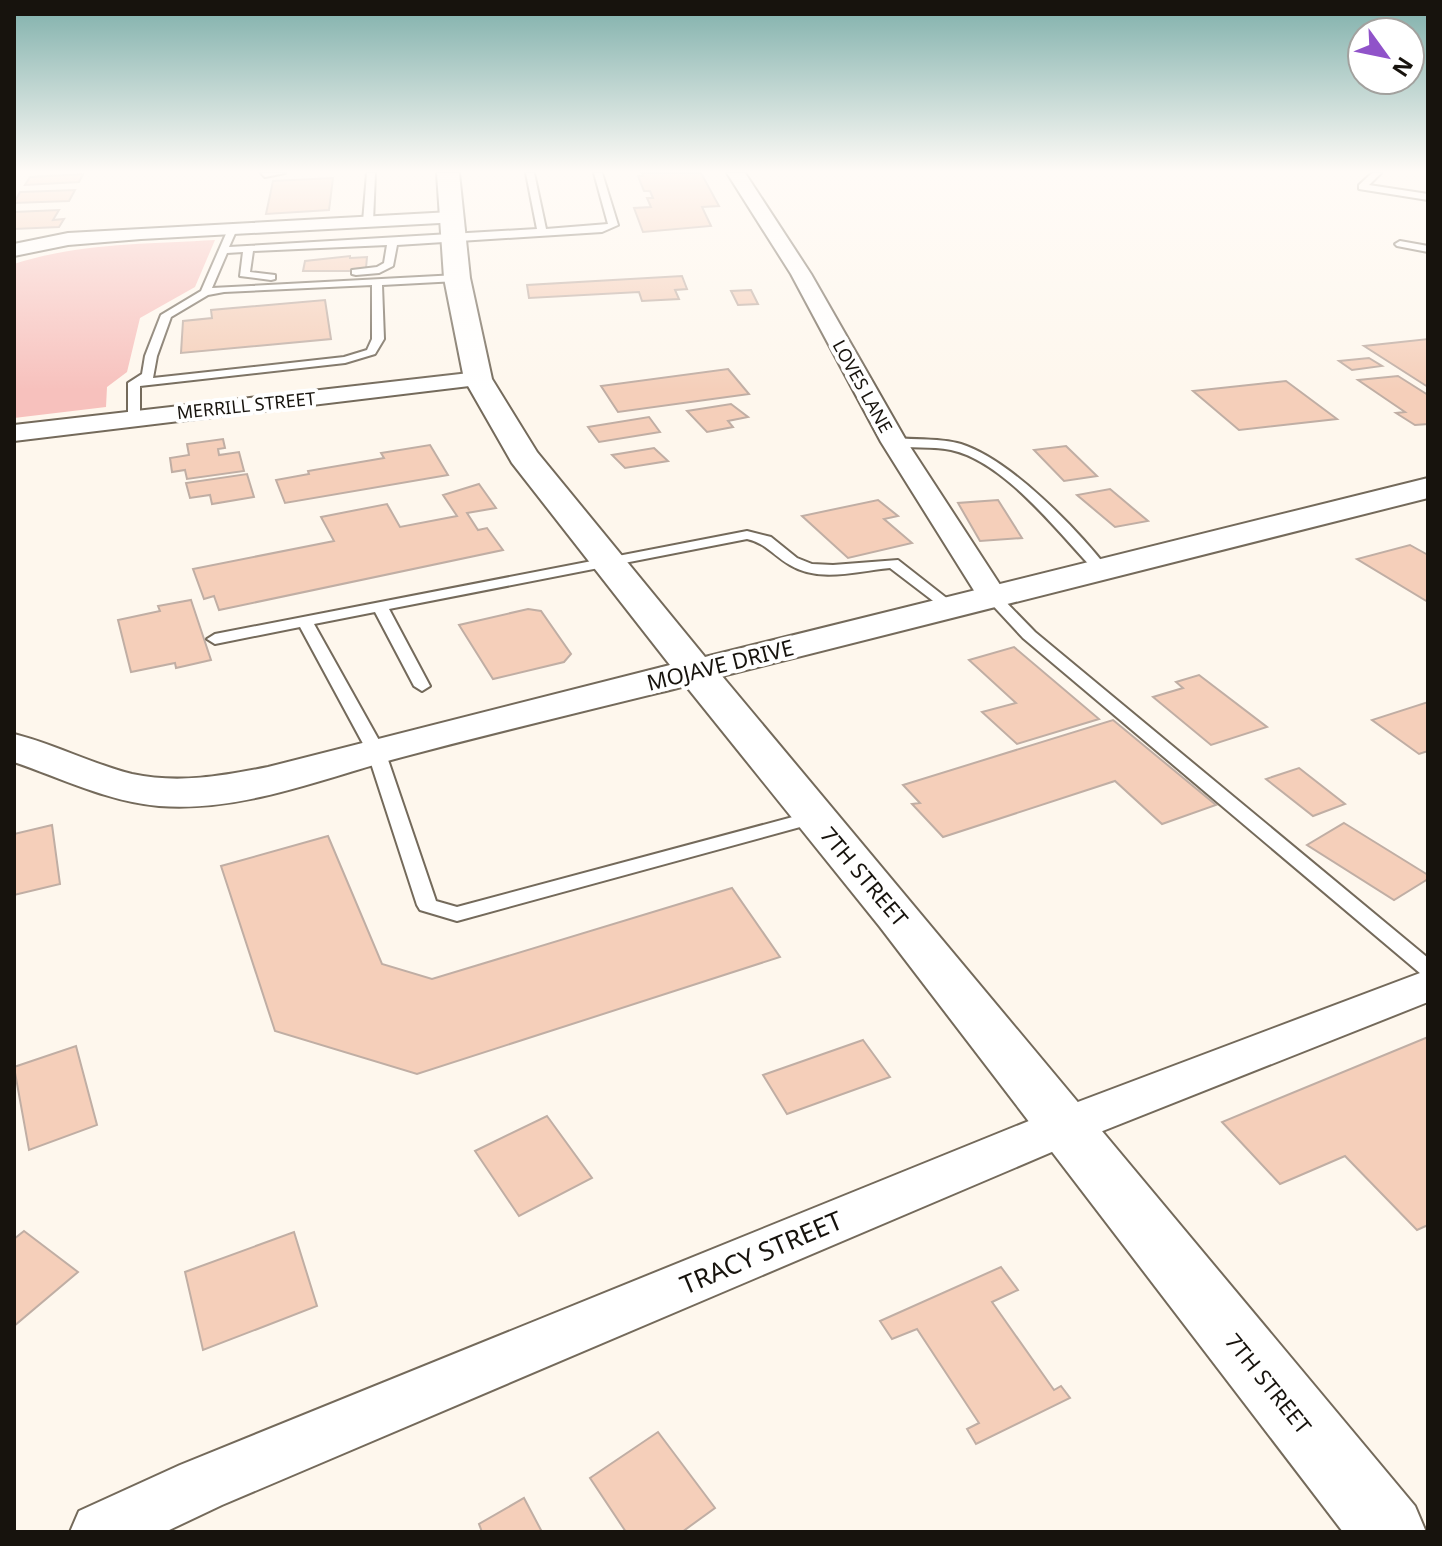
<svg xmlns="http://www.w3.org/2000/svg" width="1442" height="1546" viewBox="0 0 1442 1546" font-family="'Noto Sans',sans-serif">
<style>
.green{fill:#f7c1bd}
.building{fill:#f5cfba;stroke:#c0aea4;stroke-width:2}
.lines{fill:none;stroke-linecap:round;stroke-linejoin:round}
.lane-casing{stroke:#746a5b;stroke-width:4}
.street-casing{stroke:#746a5b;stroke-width:4}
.secondary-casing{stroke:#746a5b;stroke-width:4}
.lane{fill:#fff;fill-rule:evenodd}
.street{fill:#fff;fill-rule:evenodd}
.secondary{fill:#fff;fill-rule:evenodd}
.labels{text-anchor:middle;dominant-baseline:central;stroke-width:8;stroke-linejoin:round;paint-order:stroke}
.far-street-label{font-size:18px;fill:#17130d;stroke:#fff}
.street-label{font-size:22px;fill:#17130d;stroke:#fff}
.near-street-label{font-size:26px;fill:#17130d;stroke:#fff}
</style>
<rect width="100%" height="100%" fill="#fef7ed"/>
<path class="green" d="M215,240L195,287L140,318L127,372L107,387L106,407L14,418V264C79,243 147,244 215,240Z"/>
<g class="building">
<polygon points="642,173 701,173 719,206 702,207 711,226 643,232 634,208 651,207 647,198 653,198 650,191 644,191 638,176 643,176"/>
<polygon points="83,174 79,182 25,185 30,177"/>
<polygon points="333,178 329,210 266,214 273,181"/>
<polygon points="75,190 69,201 14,203 20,192"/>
<polygon points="59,210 53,220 64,219 59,227 14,229 14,212"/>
<polygon points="350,256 350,258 367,257 366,268 349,271 303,271 305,261"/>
<polygon points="682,276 687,289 675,290 679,299 642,301 639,292 529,298 527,285"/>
<polygon points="751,290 758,304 738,305 731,291"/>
<polygon points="325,300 331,339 181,353 183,321 212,318 211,310"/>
<polygon points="1428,339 1428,387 1364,346"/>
<polygon points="1369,358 1382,366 1352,370 1339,361"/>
<polygon points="728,369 749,394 618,412 601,386"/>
<polygon points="1398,376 1428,395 1428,424 1415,425 1396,413 1405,412 1358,380"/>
<polygon points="1286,381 1337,419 1239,430 1193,391"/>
<polygon points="731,404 748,417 728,421 733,427 707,432 687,411"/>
<polygon points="649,417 660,432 599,442 588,427"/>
<polygon points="223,439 225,448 218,449 219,455 239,452 244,471 187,479 185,470 172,472 170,458 189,455 187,444"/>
<polygon points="430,445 448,475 285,503 276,480 309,474 308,471 384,458 381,453"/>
<polygon points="1066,446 1097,476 1064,481 1034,450"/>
<polygon points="654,448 668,461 625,468 612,455"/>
<polygon points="247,474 254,497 212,504 210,495 190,498 186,483"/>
<polygon points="479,484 496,508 467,513 478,530 487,528 503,550 219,610 214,596 204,599 193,569 334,541 321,517 387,504 400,527 457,516 443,495"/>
<polygon points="1110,489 1148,521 1115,527 1077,495"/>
<polygon points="878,500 898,516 884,519 912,543 848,558 802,516"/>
<polygon points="998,500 1022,538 980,541 958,503"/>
<polygon points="1410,545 1428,555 1428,602 1357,559"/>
<polygon points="191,600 211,660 176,668 175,663 131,672 118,620 160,611 158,606"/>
<polygon points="528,609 541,611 571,654 564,662 493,679 459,625"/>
<polygon points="1014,647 1099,719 1017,744 982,712 1016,703 969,660"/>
<polygon points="1199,675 1267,727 1211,745 1153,697 1183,688 1176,682"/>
<polygon points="1428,702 1428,751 1419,754 1372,720"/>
<polygon points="1113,720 1216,805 1162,824 1115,781 943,837 912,804 920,803 903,785"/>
<polygon points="1299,768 1345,804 1313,816 1266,779"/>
<polygon points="1344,823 1428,875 1428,879 1394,900 1307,845"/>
<polygon points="52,825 60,884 14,895 14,834"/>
<polygon points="328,836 382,964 432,979 732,888 780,957 417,1074 275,1031 221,866"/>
<polygon points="1428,1037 1428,1225 1417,1230 1345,1156 1280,1184 1222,1122"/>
<polygon points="863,1040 890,1077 787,1114 763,1075"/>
<polygon points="76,1046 97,1125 29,1150 14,1067"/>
<polygon points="547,1116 592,1178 519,1216 475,1151"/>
<polygon points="24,1231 78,1272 14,1326 14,1239"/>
<polygon points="294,1232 317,1306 203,1350 185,1272"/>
<polygon points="1001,1267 1018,1290 992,1302 1054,1390 1061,1386 1070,1398 976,1444 967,1429 979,1423 917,1329 892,1339 880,1321"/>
<polygon points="658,1432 715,1508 682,1532 626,1532 590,1478"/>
<polygon points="524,1498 542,1532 482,1532 479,1524"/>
</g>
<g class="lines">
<g class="lane-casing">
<g id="lane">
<polygon points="261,173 285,173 265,177"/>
<polygon points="367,173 375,173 373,222 368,225 363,222"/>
<path d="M526,173H534L546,229L608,224L594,173H602L618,225L602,232L397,245L393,266L379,273L356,275L352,274V270L377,267L384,263L387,245L253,251L250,272L275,275V279L271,280L240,276L243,252L227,253L212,288L457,275L462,278L457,281L382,285L384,339L375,354L345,363L140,386V417L134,421L128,417V383L142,374L145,356L161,315L201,291L229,227L237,229L229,247L537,229ZM372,285V339L367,350L344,357L153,378L157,356L171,317L208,295L224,292Z"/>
<polygon points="1372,173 1381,173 1369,185 1428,194 1428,200 1359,189 1359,185"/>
<polygon points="1400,241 1428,246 1428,252 1397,246 1395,244"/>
<path d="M894,438C916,440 940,438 961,444C1011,460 1077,529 1109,570L1107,573H1097C1059,534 1006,462 951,450C931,446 910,449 889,445L888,442Z"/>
<path d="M747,531L771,537L797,558L812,564L833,565L898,560L958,607L950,612L945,610L890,568C858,571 819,583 790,565C774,556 766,543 747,539L389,609L430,686L422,691L414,686L375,612L314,624L385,751L436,901L457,907L815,811L824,817L822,821L457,921L420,910L417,905L367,751L300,627L215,644L207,639L215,634Z"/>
<polygon points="993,592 998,594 1035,632 1428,958 1428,976 1421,974 1023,638 985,597"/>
</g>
</g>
<g class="street-casing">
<g id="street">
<polygon points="727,173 745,173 811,274 907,442 1008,597 1004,603 993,606 982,603 978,597 881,442 791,274"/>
<polygon points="451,212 460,218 458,222 141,239 68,245 14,256 14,244 68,233"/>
<polygon points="478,372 486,374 490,379 486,384 14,441 14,425"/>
<polygon points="1428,970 1428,1002 1080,1140 222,1505 165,1532 70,1532 79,1511 180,1465 1046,1114"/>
</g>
</g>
<g class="secondary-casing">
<path id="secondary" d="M437,173H459L470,278L492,379L537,452L705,657L1428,478V498L722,676L1415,1506L1426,1532H1343L880,927L686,686C588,710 489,734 391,760C316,781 239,812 159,806C109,802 61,778 14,762V734C54,744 92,764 132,774C178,784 223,776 268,767L670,665L512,463L464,379L444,278Z"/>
</g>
<use href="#lane" class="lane"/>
<use href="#street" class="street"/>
<use href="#secondary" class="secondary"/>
</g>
<linearGradient id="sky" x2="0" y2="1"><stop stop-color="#7eafaa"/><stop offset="0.44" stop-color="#fffbf7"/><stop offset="1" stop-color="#fffbf7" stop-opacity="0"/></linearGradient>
<rect width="1442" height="390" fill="url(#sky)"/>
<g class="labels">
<g class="far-street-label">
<text transform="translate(863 386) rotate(61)">LOVES LANE</text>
<text transform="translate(246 405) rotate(-6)">MERRILL STREET</text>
</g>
<g class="street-label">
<text transform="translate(720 664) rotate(-14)">MOJAVE DRIVE</text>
<text transform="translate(865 876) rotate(50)">7TH STREET</text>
<text transform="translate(1269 1383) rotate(51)">7TH STREET</text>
</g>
<g class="near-street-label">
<text transform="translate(761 1252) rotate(-23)">TRACY STREET</text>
</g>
</g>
<rect width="1442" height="1546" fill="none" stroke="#17130d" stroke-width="32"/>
<g transform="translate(1386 56) rotate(123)"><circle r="38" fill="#ffffff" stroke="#a2a19e" stroke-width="2"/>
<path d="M0-6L14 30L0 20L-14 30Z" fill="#9053c9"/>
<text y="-12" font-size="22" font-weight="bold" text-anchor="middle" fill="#17130d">N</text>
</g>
</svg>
